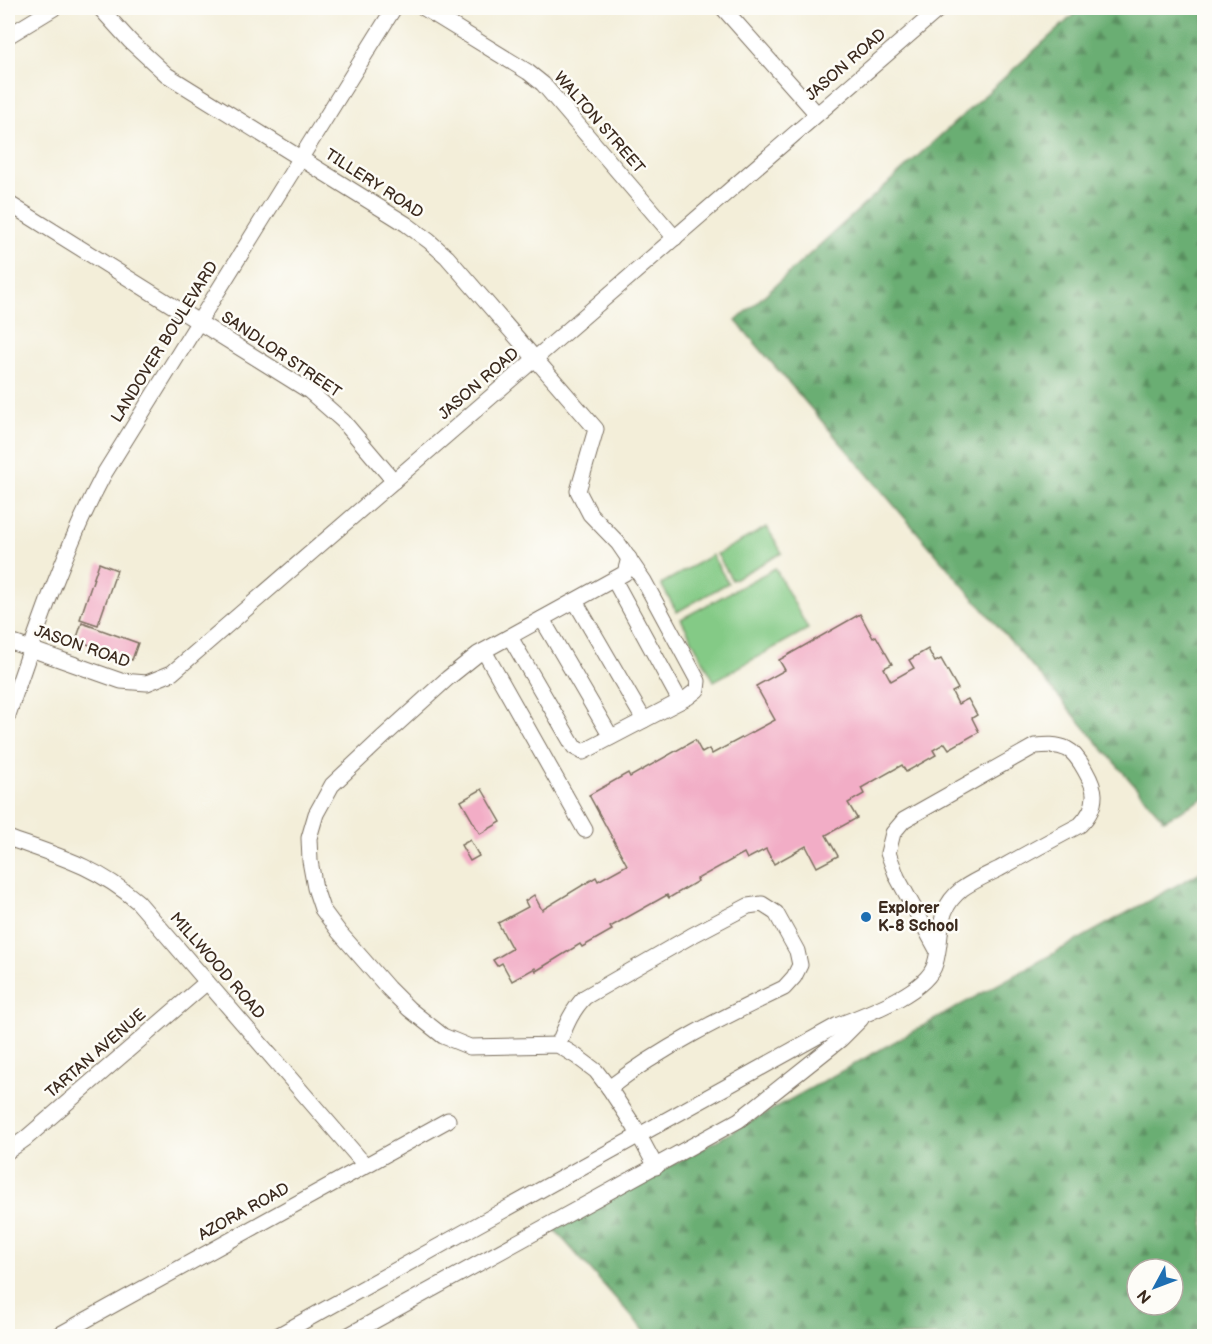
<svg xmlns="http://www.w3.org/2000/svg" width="1212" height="1344" viewBox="0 0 1212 1344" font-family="'Balsamiq Sans',sans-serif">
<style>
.forest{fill:url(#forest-firs);stroke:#536c48;stroke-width:1.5;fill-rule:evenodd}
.park{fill:#84ca86;stroke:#607a52;stroke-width:1.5}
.building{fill:#f2adc6}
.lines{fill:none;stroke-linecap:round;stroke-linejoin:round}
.minor-casing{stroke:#7b6f5f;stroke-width:17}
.minor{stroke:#fff;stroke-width:15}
.poi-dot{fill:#1f6fb2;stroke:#fdfcf7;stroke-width:2}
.labels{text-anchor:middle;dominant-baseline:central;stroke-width:5;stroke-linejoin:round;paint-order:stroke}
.street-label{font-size:16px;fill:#3b2a1e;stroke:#fdfcf7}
.poi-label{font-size:16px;font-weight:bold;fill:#3b2a1e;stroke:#fdfcf7;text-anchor:start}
</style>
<defs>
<pattern id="forest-firs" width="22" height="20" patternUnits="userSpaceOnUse" patternTransform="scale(1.5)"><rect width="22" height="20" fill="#6bae73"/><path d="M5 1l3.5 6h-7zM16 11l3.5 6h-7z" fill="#598e5e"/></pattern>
</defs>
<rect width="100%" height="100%" fill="#fdfcf7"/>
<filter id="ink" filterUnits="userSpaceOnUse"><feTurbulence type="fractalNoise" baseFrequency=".0167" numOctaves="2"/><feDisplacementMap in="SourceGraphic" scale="12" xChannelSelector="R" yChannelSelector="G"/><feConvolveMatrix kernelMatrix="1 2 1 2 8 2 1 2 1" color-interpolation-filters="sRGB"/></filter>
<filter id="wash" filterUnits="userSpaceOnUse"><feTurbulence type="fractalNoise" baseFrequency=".008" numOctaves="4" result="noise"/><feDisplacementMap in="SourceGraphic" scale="24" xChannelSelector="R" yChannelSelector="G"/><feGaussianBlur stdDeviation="1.35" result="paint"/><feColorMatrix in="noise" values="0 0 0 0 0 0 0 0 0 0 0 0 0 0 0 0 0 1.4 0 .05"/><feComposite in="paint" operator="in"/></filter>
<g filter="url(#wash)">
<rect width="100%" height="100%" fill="#f3eed9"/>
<g class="forest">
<polygon points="1081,8 1204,8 1204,798 1164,820 736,321"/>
<path d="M1204,870V1336H649L555,1230ZM1137,1269H1173V1305H1137Z"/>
</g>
<g class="park">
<polygon points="767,527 782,553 732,580 717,554"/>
<polygon points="712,555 728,583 677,612 661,584"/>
<polygon points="775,568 808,629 714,681 681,619"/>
</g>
<g id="blocks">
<g class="building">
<polygon points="99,563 117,570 98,625 80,619"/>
<polygon points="860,614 873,638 876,636 892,664 884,668 891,681 914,668 909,660 928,649 935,662 941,659 958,689 952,692 958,704 968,699 977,715 972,718 979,732 949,749 945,743 933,750 936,755 906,772 902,765 861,788 864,794 848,803 857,818 826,835 838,856 817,867 806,846 774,864 766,849 747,859 744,853 697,879 698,881 669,898 667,895 610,927 612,930 582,947 580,944 536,971 535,968 512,981 502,963 497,966 493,960 512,949 498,923 528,907 525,901 534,895 542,910 596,877 598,881 627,865 589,795 628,773 630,777 695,740 702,753 709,749 712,754 775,720 756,686 785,670 779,660"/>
<polygon points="82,623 138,643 132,660 76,640"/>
<polygon points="482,789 501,822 480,834 461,801"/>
<polygon points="470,840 479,856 470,861 461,845"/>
</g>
</g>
</g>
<g filter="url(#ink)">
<use href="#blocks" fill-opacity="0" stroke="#7b6f5f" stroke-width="1.5"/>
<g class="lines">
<g class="minor-casing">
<g id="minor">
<polyline points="100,8 130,41 167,75 406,224 429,241 447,257 596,429 578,491 590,514 618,543 644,581 698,681 697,690 688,697 583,752 574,747 510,637"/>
<polyline points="424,8 528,72 543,84 675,238"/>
<polyline points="723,8 817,114"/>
<polyline points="8,36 54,8"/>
<polyline points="8,203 309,391 343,421 394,481"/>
<polyline points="629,558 625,573 478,654 448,678 383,737 332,785 316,814 309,838 310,861 315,888 322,909 339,932 388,988 409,1009 443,1036 470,1047 558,1045 576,1056 596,1071 609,1088 634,1126 656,1167"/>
<polyline points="614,580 680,701"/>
<polyline points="575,601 644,720"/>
<polyline points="542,619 611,737"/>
<polyline points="8,641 121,681 147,683 172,673 940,8"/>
<polyline points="484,651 585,830"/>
<path d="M8,715C36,633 63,551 104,474L394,8"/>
<path d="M8,838C58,856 96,866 138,902L365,1165"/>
<path d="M558,1045C565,1028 571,1011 585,997L691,936L748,906L762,904L776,913L797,951L800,965L794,977L784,988C724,1017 662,1047 609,1088"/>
<polyline points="8,1151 25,1139 207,982"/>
<polyline points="57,1336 448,1120"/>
<path d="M277,1336L836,1026C861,1016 927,993 935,964C944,935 934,911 962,889C973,881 987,875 999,869C1026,854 1053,839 1080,825C1088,817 1094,808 1094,796C1095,785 1078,754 1067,749C1057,744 1046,745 1035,746L904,820L893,833L888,853L897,877L937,950"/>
<polyline points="347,1336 739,1120 841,1039 861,1019"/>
</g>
</g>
<use href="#minor" class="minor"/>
</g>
</g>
<circle class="poi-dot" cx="866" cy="917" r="6"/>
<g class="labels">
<g class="street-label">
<text transform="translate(846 65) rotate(-41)">JASON ROAD</text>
<text transform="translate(599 123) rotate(49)">WALTON STREET</text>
<text transform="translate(374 184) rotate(33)">TILLERY ROAD</text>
<text transform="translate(165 342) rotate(-58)">LANDOVER BOULEVARD</text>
<text transform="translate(281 355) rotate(34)">SANDLOR STREET</text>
<text transform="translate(479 384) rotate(-41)">JASON ROAD</text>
<text transform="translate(82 647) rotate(19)">JASON ROAD</text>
<text transform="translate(217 966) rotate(49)">MILLWOOD ROAD</text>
<text transform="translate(96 1054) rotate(-41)">TARTAN AVENUE</text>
<text transform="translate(244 1212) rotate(-29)">AZORA ROAD</text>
</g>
<g class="poi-label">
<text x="878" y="908">Explorer<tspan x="878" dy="18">K-8 School</tspan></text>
</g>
</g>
<rect width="1212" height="1344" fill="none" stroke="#fdfcf7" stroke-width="30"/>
<g transform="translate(1155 1287) rotate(229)"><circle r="28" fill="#fdfcf7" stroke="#afa8a0" stroke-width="1.5"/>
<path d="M0-4.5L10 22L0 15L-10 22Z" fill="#1f6fb2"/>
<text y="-9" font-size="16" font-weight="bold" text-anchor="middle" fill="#3b2a1e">N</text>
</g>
</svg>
